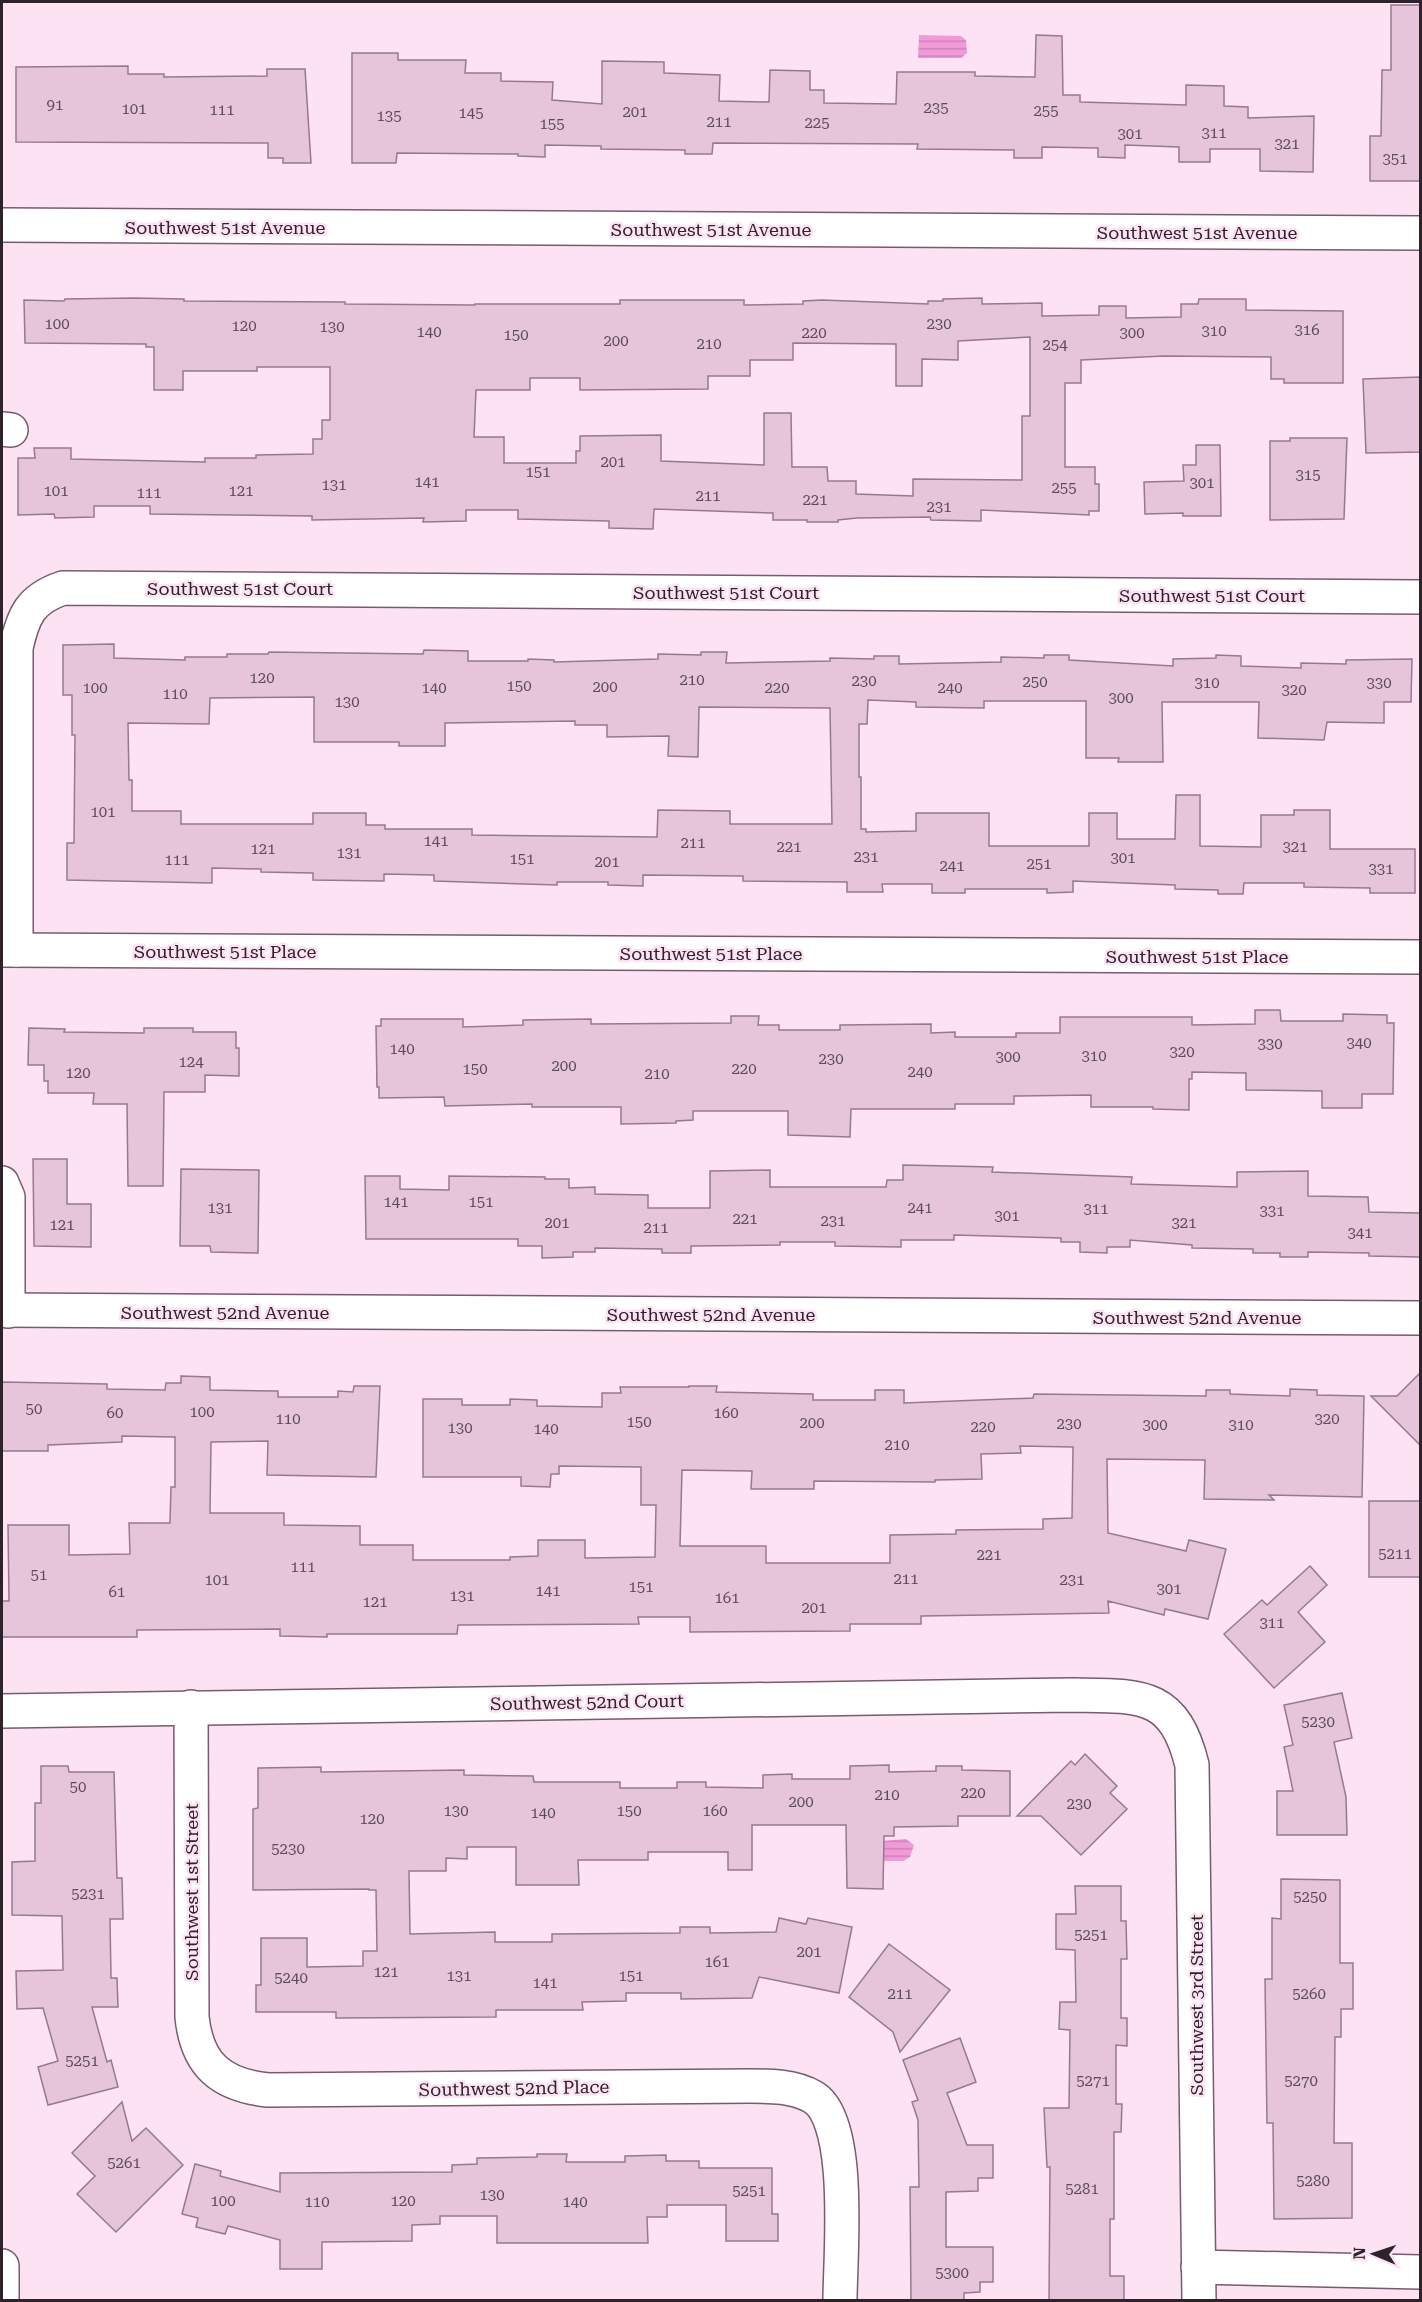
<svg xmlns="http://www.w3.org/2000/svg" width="1422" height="2302" viewBox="0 0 1422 2302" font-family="'Roboto Serif',serif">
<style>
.water{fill:url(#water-rules)}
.building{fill:#e6c5db;stroke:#97798e;stroke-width:1.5;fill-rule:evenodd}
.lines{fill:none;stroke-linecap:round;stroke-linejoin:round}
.minor-casing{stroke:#775b6e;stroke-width:36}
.minor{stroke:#fff;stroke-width:33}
.labels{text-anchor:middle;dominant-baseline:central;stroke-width:5;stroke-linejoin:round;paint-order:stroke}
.number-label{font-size:15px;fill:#5d4c57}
.street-label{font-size:18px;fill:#2f232b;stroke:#fde2f4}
</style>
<defs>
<pattern id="water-rules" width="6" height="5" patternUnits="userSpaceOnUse" patternTransform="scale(1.5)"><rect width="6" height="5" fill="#f09ad8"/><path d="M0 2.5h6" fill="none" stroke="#ce84ba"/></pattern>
</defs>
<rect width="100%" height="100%" fill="#fde2f4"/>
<g class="water">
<polygon points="919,35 961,36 966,40 967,53 961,58 918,58"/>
<polygon points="906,1839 914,1845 910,1857 903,1861 874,1861 869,1842"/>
</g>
<g class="building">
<polygon points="1391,5 1420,5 1420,181 1370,181 1370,136 1381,136 1382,70 1391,70"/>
<polygon points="1036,35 1062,36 1063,95 1080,95 1080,102 1186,105 1186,85 1224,86 1224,106 1248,107 1248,118 1314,116 1313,172 1260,171 1260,149 1210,149 1210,162 1179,162 1179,147 1125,145 1125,158 1098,157 1098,148 1042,147 1042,158 1014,158 1014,150 917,149 918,144 713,143 712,154 685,154 685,150 601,149 601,146 545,145 545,157 518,156 518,154 397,153 396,163 352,163 352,53 398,53 398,60 466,60 465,73 501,73 501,81 553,82 552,100 602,104 602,61 664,62 664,73 720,75 719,101 769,102 770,70 810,71 810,90 824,90 824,103 896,104 897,72 975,72 975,76 1035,77"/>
<polygon points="128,66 128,74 164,74 164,77 267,76 267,69 305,69 311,163 283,163 283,158 268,158 268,143 16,142 16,67"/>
<path d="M135,298L184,299V301L345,302V304L475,305V304H620V300H744V305L803,304V301L822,300L928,304V301H943V299L982,298V304L1042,303V316L1099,315V306H1126V318L1181,317V304H1198L1199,299H1246V310L1343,311V383H1284V379H1271V357L1164,356L1081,360V383H1065V467H1095V484H1099V511H1089V515L981,510V521L931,520L930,517L857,518L838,520V522H807V520H773V513L654,509L653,529L609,528V521L518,519V510H466V521L423,522L424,518L312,520V516L150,514V506H94V517L55,518L54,514L18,515V458H35L34,448H71V459L205,462V458H256V455L313,454V439H322V420H330V367H257V371H183V390H154V347H146V344L25,343L24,300L64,301L65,299ZM1030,337V416H1022V480L913,479V496L856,494V481H828L827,467H792L791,413H764V465L661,461V435L580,436V451H576V463H504V437H474L476,390H530V378H580V390L708,389V376H750V360H793V343L896,344V386H922V359L958,360V341Z"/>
<polygon points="1420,377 1420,452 1366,453 1363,379"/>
<polygon points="1290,438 1347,438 1344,519 1270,520 1270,441 1290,441"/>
<polygon points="1196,445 1220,445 1221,516 1183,516 1183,513 1145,514 1144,482 1184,481 1183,465 1196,465"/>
<path d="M114,644V658L185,660V657H227V654H268L269,652L423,654L424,650L468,651V661H528V659L554,660V662L658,659V654L701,655V652H727L726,663L830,661V658L874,659V656H899V664L1001,662V657L1044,658V655H1069V660L1173,666V659L1216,658V655L1241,656V666L1301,668V663L1346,664V660L1412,659L1411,702H1384V723L1327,722L1324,740L1258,738L1259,702H1162L1163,762H1118L1119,758H1086V701H984V708L916,707V702L868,700L867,724H859V777H861V829H866V832L916,831V813H989V846H1089V813H1117V839H1175L1176,795H1200V846L1261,847V815H1294V810H1330V849H1415V893H1370V888L1304,887V883H1244L1243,894H1218V890L1175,889V885L1073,881V892L1047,893V889H965V893H932V884H882L883,892H847V882L743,881V876L643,875V886L608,885V882H557V885L434,881V875L384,874V881L313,880V873L261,872V869L212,868V883L67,880V843H74L75,735H72V695H63V645ZM314,697V742H399V746H445V723L575,721V725H607V737L669,736L668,756L698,757L699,707L830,708L832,824H730V811L658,810L657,837L472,835V829H385V825H366V813H313V824H181V811H132V780H129L128,723L209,724L210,698Z"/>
<polygon points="1255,1010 1280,1010 1281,1021 1343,1021 1343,1014 1387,1015 1387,1023 1394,1023 1393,1094 1362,1094 1362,1108 1322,1108 1322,1091 1246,1090 1246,1073 1192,1072 1192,1079 1189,1079 1189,1110 1153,1109 1153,1107 1091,1107 1091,1095 1014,1096 1014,1104 955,1104 955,1109 851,1109 850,1137 788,1135 788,1111 693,1111 693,1120 676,1121 676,1123 621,1124 621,1107 532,1107 532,1104 445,1106 444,1097 379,1098 379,1087 377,1087 376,1026 381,1026 381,1019 463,1019 463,1027 523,1025 523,1020 591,1019 591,1024 731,1023 731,1016 759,1016 758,1025 779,1025 779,1030 840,1030 840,1025 931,1024 931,1033 955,1032 955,1037 1016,1037 1016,1033 1060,1033 1060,1017 1192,1017 1192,1025 1255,1024"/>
<polygon points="29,1028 65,1029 64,1032 144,1033 144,1028 193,1028 193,1032 236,1032 236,1048 239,1048 239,1076 205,1075 205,1092 164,1092 163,1186 128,1186 127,1104 93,1104 94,1093 48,1093 48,1081 44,1081 44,1065 28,1065"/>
<polygon points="33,1159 67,1159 67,1204 91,1204 91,1247 34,1246"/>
<polygon points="903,1165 993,1167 992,1172 1132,1177 1131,1184 1237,1187 1237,1172 1308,1171 1308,1196 1368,1197 1369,1212 1420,1213 1420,1257 1369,1256 1369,1253 1308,1252 1308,1257 1280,1257 1280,1253 1253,1253 1253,1249 1192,1248 1192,1245 1130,1240 1130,1247 1107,1247 1107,1253 1080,1252 1080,1242 1061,1242 1061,1238 954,1235 954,1240 901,1240 901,1247 835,1246 835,1242 780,1242 780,1245 691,1246 691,1253 662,1253 662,1249 595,1248 595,1252 573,1252 573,1257 542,1258 542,1246 518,1246 518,1239 366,1239 365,1176 400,1176 400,1189 449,1190 449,1176 545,1177 545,1179 569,1179 569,1188 595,1187 595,1194 648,1195 648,1208 710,1208 710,1171 770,1170 770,1187 886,1187 887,1180 903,1180"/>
<polygon points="181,1169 259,1170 258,1253 211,1252 210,1246 180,1246"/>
<polygon points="1420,1373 1420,1445 1371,1396 1397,1396"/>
<path d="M181,1376L210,1377V1390L278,1391V1397H338V1391L353,1392L354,1386H380L376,1477L267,1475L268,1441L211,1442L210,1513H284V1525L360,1526V1545H413V1560H510V1557L538,1556V1540H585V1558L655,1557L656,1505H641V1467L559,1466V1474H551L550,1487L521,1486V1477H423V1399H462V1405H510V1399L537,1400V1406L602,1407V1393H621L620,1387H689V1386H717L716,1392L813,1394V1400H875V1390H904V1403L1033,1398L1034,1394L1206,1396V1390H1230V1394L1290,1396V1389L1317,1390V1395L1364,1396L1362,1497L1269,1495L1274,1500L1204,1499L1205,1460L1107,1459L1108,1533L1186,1551L1189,1540L1226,1549L1208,1619L1165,1609L1164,1615L1108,1601L1109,1613L921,1616V1624H850V1631L690,1632V1617H638L639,1624L458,1625L457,1634H327V1637L280,1636V1629L137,1630V1637H2V1601H9L8,1525H69V1555L130,1554L129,1523H170L171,1487H175V1437L122,1436V1442L48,1445V1451H2V1382L107,1384V1389L165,1390L166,1383H181ZM1020,1446L1073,1447L1072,1518L1043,1519V1529L956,1530V1534L890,1535V1563H766V1546H680L682,1470L752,1471L751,1489H814V1481L935,1482V1480L982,1479L981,1454L1021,1453Z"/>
<rect x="1369" y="1501" width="51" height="76"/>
<polygon points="1310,1566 1327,1585 1298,1612 1325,1642 1274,1688 1224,1634 1262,1600 1267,1605"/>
<polygon points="1342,1693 1352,1738 1334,1742 1346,1797 1347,1835 1277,1835 1277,1791 1293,1791 1284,1747 1293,1745 1284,1705"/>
<polygon points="1085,1754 1117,1786 1110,1793 1127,1809 1081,1855 1041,1816 1017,1816 1071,1761 1075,1765"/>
<polygon points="889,1765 889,1772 936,1771 936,1766 962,1766 962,1770 1010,1771 1010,1816 958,1816 958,1826 894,1827 894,1836 884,1836 883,1889 847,1888 846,1825 752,1825 752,1870 728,1870 728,1852 648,1852 648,1860 578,1860 579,1885 516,1885 516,1847 467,1847 467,1859 446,1858 446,1871 409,1871 410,1934 495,1932 495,1942 552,1942 552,1934 680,1933 680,1927 710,1927 710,1933 776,1932 779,1918 806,1924 808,1918 852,1927 839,1993 759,1977 752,1998 681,1999 681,1993 626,1993 626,2001 582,2002 583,2010 496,2010 496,2017 336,2018 336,2012 256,2012 256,1985 261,1985 261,1938 307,1938 307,1967 363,1966 363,1951 377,1951 376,1890 369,1890 369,1889 253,1890 253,1809 258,1808 258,1768 321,1767 321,1772 464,1770 464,1775 533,1776 534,1782 620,1782 620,1788 677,1788 677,1782 706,1782 706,1787 763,1788 763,1775 792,1774 792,1779 850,1779 850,1766"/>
<polygon points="41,1766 68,1766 69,1772 114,1772 117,1878 122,1878 123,1919 110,1919 111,1978 117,1978 118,2007 92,2007 107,2062 111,2060 118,2087 48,2105 38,2067 58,2061 43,2008 17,2009 16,1971 63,1970 62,1916 12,1915 12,1862 35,1861 35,1803 41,1803"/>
<polygon points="1281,1879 1340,1880 1340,1963 1353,1963 1353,2009 1341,2009 1341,2037 1335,2037 1334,2143 1352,2143 1352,2218 1274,2219 1273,2123 1267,2123 1265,1979 1272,1979 1272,1918 1281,1919"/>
<polygon points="1075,1886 1121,1886 1121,1921 1126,1921 1127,1959 1121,1959 1121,2018 1127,2018 1127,2046 1116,2045 1116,2104 1122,2104 1121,2132 1114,2132 1114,2219 1110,2219 1110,2276 1124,2276 1124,2301 1049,2301 1050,2167 1047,2167 1044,2108 1069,2108 1070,2030 1059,2029 1060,2002 1076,2002 1075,1950 1056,1949 1056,1914 1076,1914"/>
<polygon points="889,1944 950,1990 900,2052 893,2032 849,1997"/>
<polygon points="960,2038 976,2082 947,2093 967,2145 993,2145 993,2178 978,2178 978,2191 946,2192 946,2247 993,2247 993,2282 980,2282 980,2292 964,2293 964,2301 911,2301 910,2187 919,2187 918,2120 912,2102 918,2100 903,2060"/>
<polygon points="122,2102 132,2141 146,2128 183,2165 116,2232 77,2194 95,2176 72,2153"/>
<polygon points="537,2154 567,2154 566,2162 625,2162 625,2156 666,2155 666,2161 699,2161 699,2168 772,2168 772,2214 778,2214 778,2241 726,2241 726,2205 667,2205 667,2217 647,2217 648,2243 497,2243 497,2216 440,2216 440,2224 412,2225 412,2241 322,2242 322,2269 280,2269 280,2240 228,2226 225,2234 196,2227 198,2218 182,2214 195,2164 221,2171 220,2176 280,2192 280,2173 452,2172 452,2165 477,2164 477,2158 537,2157"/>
</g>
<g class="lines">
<g class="minor-casing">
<g id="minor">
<polyline points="2,225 1420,233"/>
<polyline points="2,429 11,430"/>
<polyline points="2,950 1420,957"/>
<path d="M16,950V648C23,616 30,599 63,588L1420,597"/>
<polyline points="2,1183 8,1197 8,1311"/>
<polyline points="2,1310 1420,1318"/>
<path d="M191,1707L192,2017C197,2065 221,2085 268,2090L750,2086C771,2086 794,2086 813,2097C853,2120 840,2257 840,2300"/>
<path d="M2,1711L1072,1695C1139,1696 1174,1691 1192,1765L1199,2300"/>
<polyline points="2,2266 2,2300"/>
<polyline points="1198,2267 1420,2272"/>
</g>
</g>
<use href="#minor" class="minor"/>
</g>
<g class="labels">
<g class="number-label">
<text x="55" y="105">91</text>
<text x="936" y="108">235</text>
<text x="134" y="109">101</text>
<text x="222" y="110">111</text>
<text x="1046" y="111">255</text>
<text x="635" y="112">201</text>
<text x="471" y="113">145</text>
<text x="389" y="116">135</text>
<text x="719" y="122">211</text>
<text x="817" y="123">225</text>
<text x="552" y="124">155</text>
<text x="1214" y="133">311</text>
<text x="1130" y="134">301</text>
<text x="1287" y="144">321</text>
<text x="1395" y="159">351</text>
<text x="57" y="324">100</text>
<text x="939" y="324">230</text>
<text x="244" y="326">120</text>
<text x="332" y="327">130</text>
<text x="1307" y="330">316</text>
<text x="1214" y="331">310</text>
<text x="429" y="332">140</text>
<text x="814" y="333">220</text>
<text x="1132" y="333">300</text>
<text x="516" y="335">150</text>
<text x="616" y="341">200</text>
<text x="709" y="344">210</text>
<text x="1055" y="345">254</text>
<text x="613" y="462">201</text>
<text x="538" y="472">151</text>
<text x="1308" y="475">315</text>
<text x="427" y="482">141</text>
<text x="1202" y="483">301</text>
<text x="334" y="485">131</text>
<text x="1064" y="488">255</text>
<text x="56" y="491">101</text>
<text x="241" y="491">121</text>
<text x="149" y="493">111</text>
<text x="708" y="496">211</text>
<text x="815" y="500">221</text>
<text x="939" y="507">231</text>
<text x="262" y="678">120</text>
<text x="692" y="680">210</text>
<text x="864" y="681">230</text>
<text x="1035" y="682">250</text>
<text x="1207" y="683">310</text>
<text x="1379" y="683">330</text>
<text x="519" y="686">150</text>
<text x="605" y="687">200</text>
<text x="95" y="688">100</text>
<text x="434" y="688">140</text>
<text x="777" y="688">220</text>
<text x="950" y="688">240</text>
<text x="1294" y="690">320</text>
<text x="175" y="694">110</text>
<text x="1121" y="698">300</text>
<text x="347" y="702">130</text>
<text x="103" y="812">101</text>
<text x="436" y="841">141</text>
<text x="693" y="843">211</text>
<text x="789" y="847">221</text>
<text x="1295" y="847">321</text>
<text x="263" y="849">121</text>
<text x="349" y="853">131</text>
<text x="866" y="857">231</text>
<text x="1123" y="858">301</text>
<text x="522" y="859">151</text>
<text x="177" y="860">111</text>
<text x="607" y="862">201</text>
<text x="1039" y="864">251</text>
<text x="952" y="866">241</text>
<text x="1381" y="869">331</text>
<text x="1359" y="1043">340</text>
<text x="1270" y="1044">330</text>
<text x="402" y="1049">140</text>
<text x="1182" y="1052">320</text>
<text x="1094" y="1056">310</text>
<text x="1008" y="1057">300</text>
<text x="831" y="1059">230</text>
<text x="191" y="1062">124</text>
<text x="564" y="1066">200</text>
<text x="475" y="1069">150</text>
<text x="744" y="1069">220</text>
<text x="920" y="1072">240</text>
<text x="78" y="1073">120</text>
<text x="657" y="1074">210</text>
<text x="396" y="1202">141</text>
<text x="481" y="1202">151</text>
<text x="220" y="1208">131</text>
<text x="920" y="1208">241</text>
<text x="1096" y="1209">311</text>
<text x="1272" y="1211">331</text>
<text x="1007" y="1216">301</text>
<text x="745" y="1219">221</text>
<text x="833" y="1221">231</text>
<text x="557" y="1223">201</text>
<text x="1184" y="1223">321</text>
<text x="62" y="1225">121</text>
<text x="656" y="1228">211</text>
<text x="1360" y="1233">341</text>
<text x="34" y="1409">50</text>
<text x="202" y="1412">100</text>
<text x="115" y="1413">60</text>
<text x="726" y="1413">160</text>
<text x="288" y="1419">110</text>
<text x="1327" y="1419">320</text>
<text x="639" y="1422">150</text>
<text x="812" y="1423">200</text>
<text x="1069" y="1424">230</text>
<text x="1155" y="1425">300</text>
<text x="1241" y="1425">310</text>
<text x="983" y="1427">220</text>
<text x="460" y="1428">130</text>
<text x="546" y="1429">140</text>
<text x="897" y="1445">210</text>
<text x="1395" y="1554">5211</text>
<text x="989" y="1555">221</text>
<text x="303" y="1567">111</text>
<text x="39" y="1575">51</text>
<text x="906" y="1579">211</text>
<text x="217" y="1580">101</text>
<text x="1072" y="1580">231</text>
<text x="641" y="1587">151</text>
<text x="1169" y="1589">301</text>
<text x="548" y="1591">141</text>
<text x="117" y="1592">61</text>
<text x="462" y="1596">131</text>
<text x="727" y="1598">161</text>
<text x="375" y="1602">121</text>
<text x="814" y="1608">201</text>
<text x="1272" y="1623">311</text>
<text x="1318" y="1722">5230</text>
<text x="78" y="1787">50</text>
<text x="973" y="1793">220</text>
<text x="887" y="1795">210</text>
<text x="801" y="1802">200</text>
<text x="1079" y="1804">230</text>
<text x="456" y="1811">130</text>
<text x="629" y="1811">150</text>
<text x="715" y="1811">160</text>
<text x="543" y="1813">140</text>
<text x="372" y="1819">120</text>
<text x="288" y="1849">5230</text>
<text x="88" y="1894">5231</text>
<text x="1310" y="1897">5250</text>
<text x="1091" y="1935">5251</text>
<text x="809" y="1952">201</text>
<text x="717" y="1962">161</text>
<text x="386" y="1972">121</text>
<text x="459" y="1976">131</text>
<text x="631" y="1976">151</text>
<text x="291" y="1978">5240</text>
<text x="545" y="1983">141</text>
<text x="900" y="1994">211</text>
<text x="1309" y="1994">5260</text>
<text x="82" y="2061">5251</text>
<text x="1093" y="2081">5271</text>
<text x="1301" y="2081">5270</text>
<text x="124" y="2163">5261</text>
<text x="1313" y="2181">5280</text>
<text x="1082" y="2189">5281</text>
<text x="749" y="2191">5251</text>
<text x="492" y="2195">130</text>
<text x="223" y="2201">100</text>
<text x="403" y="2201">120</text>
<text x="317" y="2202">110</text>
<text x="575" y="2202">140</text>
<text x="952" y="2273">5300</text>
</g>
<g class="street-label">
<text x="225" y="227">Southwest 51st Avenue</text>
<text x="711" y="229">Southwest 51st Avenue</text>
<text x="1197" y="232">Southwest 51st Avenue</text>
<text x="240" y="588">Southwest 51st Court</text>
<text x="726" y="592">Southwest 51st Court</text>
<text x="1212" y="595">Southwest 51st Court</text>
<text x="225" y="951">Southwest 51st Place</text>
<text x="711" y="953">Southwest 51st Place</text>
<text x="1197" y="956">Southwest 51st Place</text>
<text x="225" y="1312">Southwest 52nd Avenue</text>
<text x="711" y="1314">Southwest 52nd Avenue</text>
<text x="1197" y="1317">Southwest 52nd Avenue</text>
<text transform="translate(587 1702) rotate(-1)">Southwest 52nd Court</text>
<text transform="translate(191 1892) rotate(-90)">Southwest 1st Street</text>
<text transform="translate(1196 2005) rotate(-90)">Southwest 3rd Street</text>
<text transform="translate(514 2088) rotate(-1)">Southwest 52nd Place</text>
</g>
</g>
<rect width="1422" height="2302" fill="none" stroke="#2f232b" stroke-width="6"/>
<g transform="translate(1374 2254) rotate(272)" stroke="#fde2f4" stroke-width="4.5" paint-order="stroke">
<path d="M0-4.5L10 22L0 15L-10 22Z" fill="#2f232b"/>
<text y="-9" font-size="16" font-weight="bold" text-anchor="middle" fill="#2f232b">N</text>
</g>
</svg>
